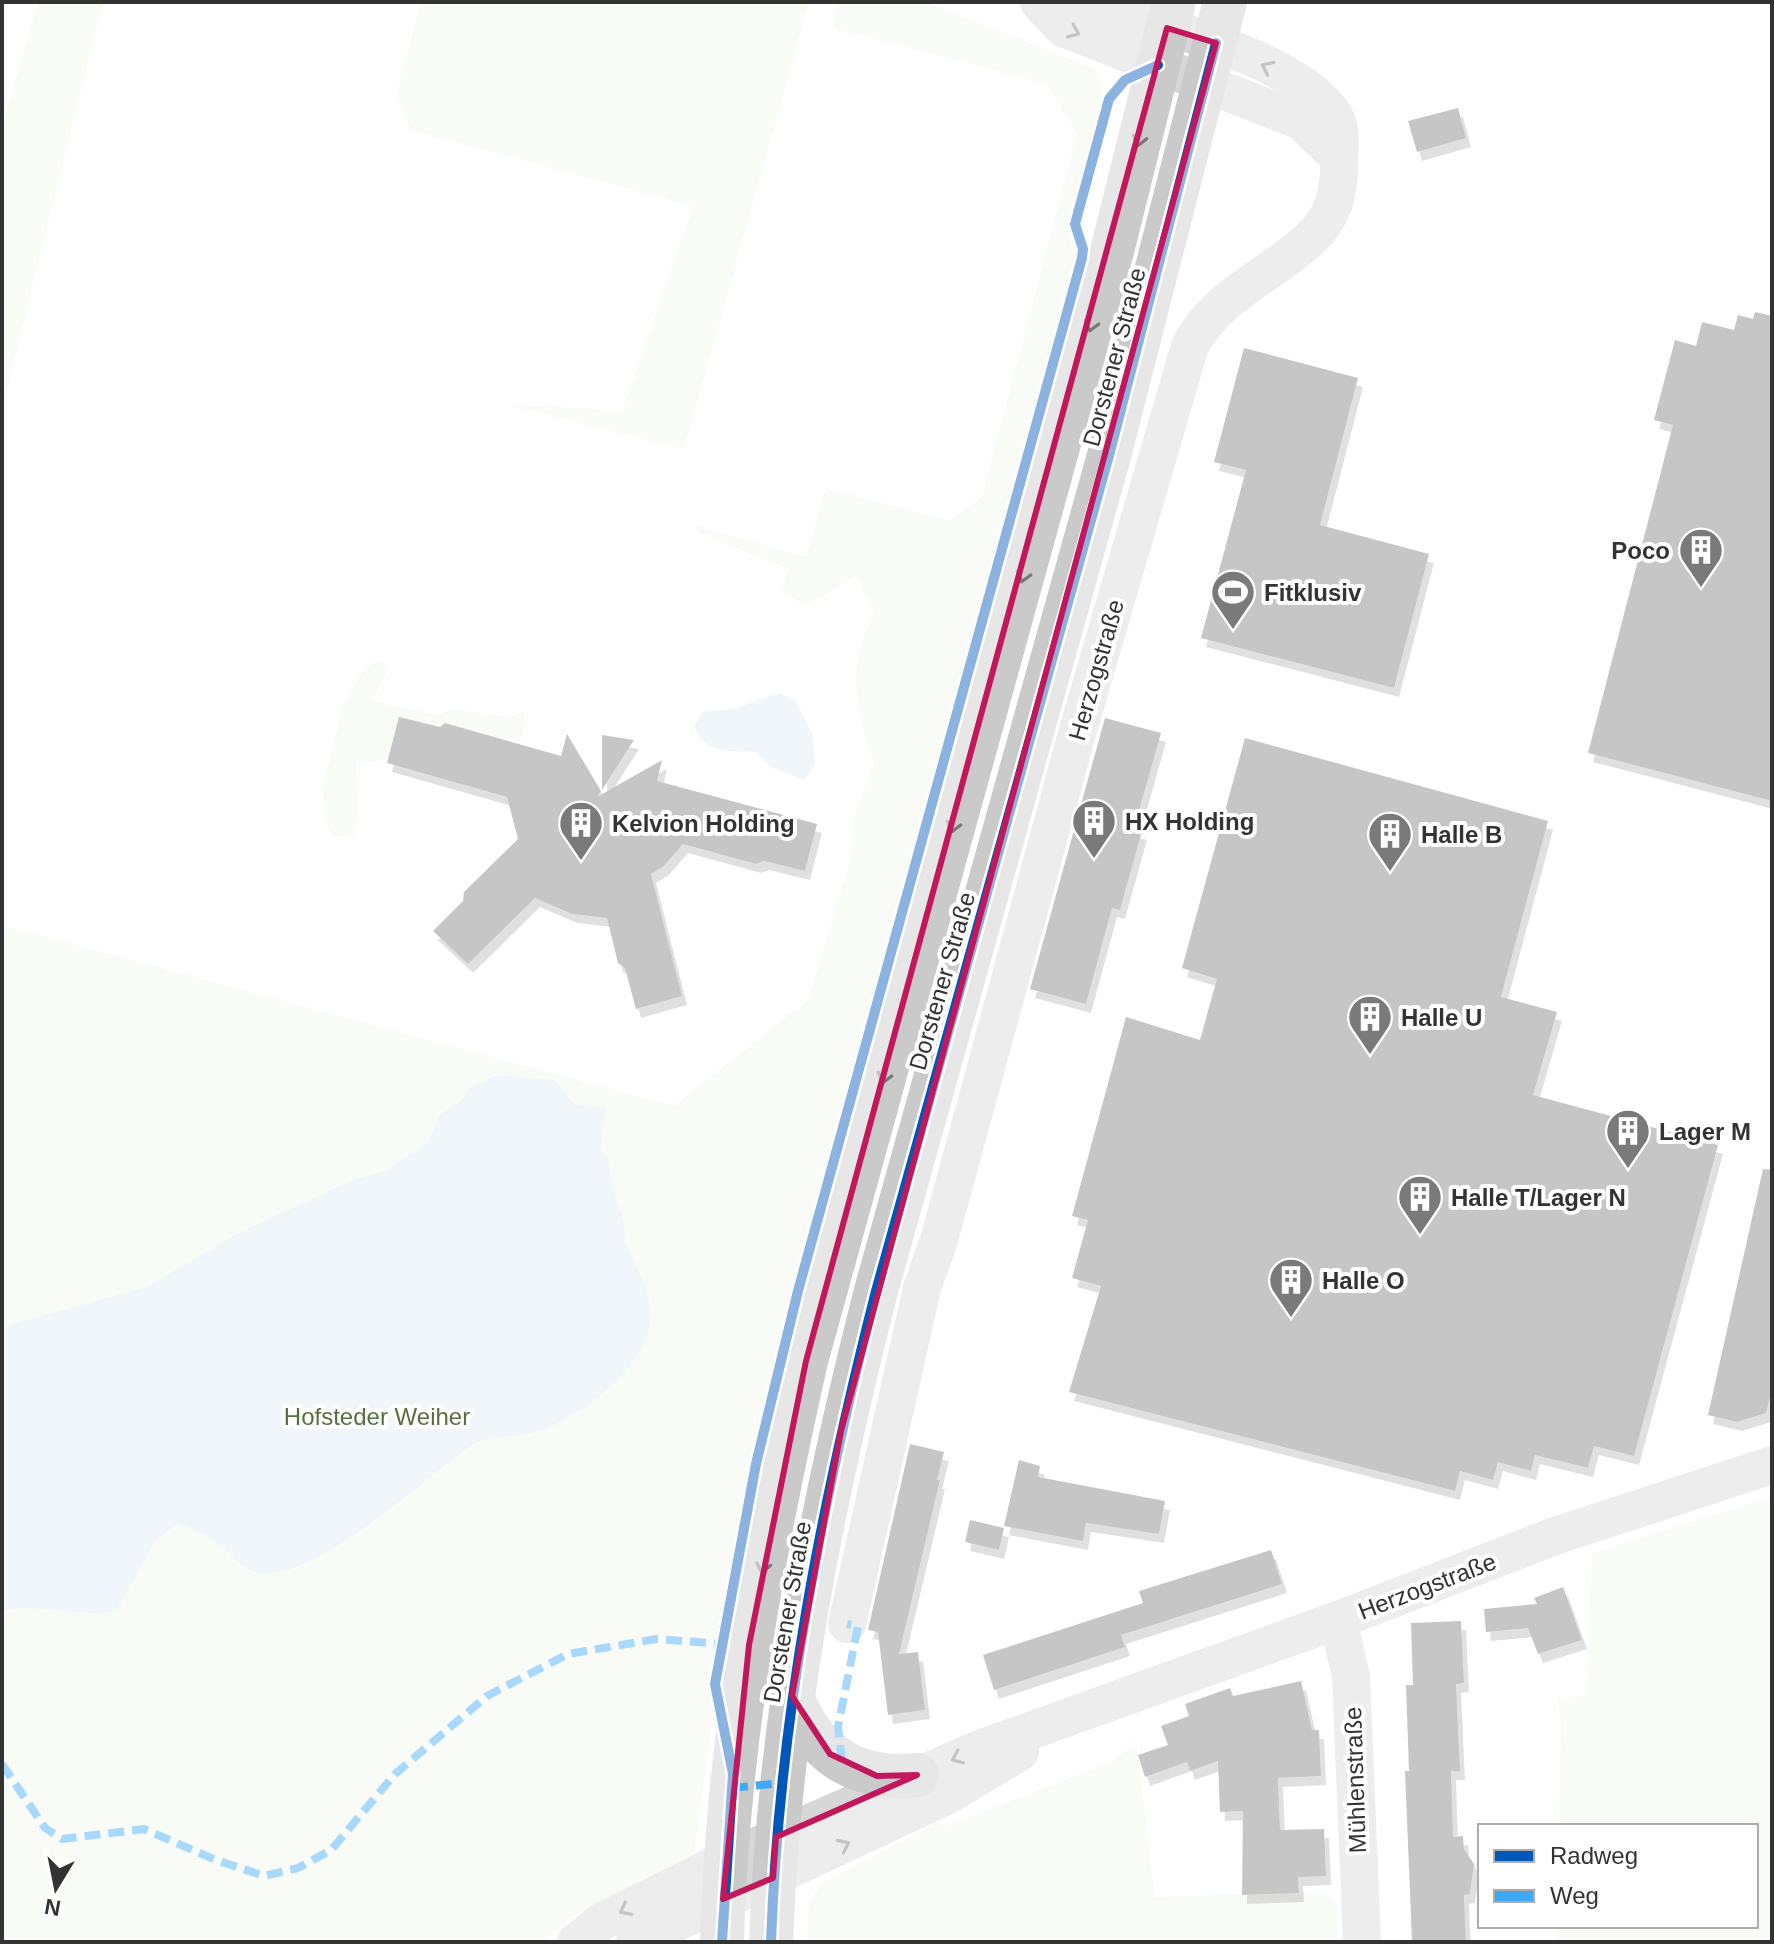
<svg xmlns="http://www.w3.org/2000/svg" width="1774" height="1944" viewBox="0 0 1774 1944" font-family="Helvetica,sans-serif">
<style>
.green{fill:#f1f5ed}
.water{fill:#ddebf3}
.building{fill:#818181;filter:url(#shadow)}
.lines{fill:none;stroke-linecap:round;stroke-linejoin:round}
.minor{stroke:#d7d7d7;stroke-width:38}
.major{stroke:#cacaca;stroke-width:44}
.quiet{stroke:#3fa9f5;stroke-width:8;stroke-dasharray:16 8;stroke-linecap:butt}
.cycleway-casing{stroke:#fff;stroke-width:15}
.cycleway{stroke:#0057b8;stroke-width:10}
.oneway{stroke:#7d7d7d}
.oneway2{stroke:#777}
.marked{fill:none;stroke:#c2185b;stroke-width:6;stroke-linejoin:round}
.labels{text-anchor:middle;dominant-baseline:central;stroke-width:8;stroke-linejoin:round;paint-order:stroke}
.street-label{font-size:24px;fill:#333;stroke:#fff}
.poi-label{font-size:24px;font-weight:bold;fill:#333;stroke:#fff;text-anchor:start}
.park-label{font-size:24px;fill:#56703f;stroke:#fff}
</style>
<defs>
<filter id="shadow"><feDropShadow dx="5" dy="9" stdDeviation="0" flood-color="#0004"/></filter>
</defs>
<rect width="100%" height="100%" fill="#fff"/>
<g class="green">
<polygon points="38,2 103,2 2,409 2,127"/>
<polygon points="421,2 809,2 684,449 509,405 623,410 693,206 411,130 396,95"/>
<path d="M836,2H925L1095,69L1104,96L1068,237L1077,253L862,1052L831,1147L834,1148L781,1334L742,1509L694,1852L569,1919L543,1942H2V925L674,1106L808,1000L850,862L856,811L874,765C856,708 845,669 874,613L856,576L806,606L780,590L789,569L698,533L695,525L806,557L826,488L949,521L982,497L1077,134L1047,84L834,28Z"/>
<polygon points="381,660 389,667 372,701 437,715 452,709 509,717 523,712 526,722 520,743 446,723 440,727 399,717 389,757 375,762 356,760 358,812 354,837 332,836 325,817 323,786 344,702 366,667"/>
<polygon points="1771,1497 1772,1942 1556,1942 1556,1926 1756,1926 1756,1826 1559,1826 1561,1724 1558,1698 1587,1696 1592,1553"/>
<polygon points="1136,1741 1155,1897 1327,1892 1336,1901 1338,1942 807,1942 809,1901 822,1883 939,1822 946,1826 1113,1761"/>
</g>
<g class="water">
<path d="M779,693L796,701L813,735L815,764L804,780L770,767L756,752C730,751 706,754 694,727L702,712L733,709Z"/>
<path d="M497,1075L554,1080L574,1104L605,1108L600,1152L608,1158C609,1180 616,1197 622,1217C625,1226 623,1238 627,1247C641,1279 659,1302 646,1338C631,1379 569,1426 527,1434C507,1438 487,1434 469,1447C423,1480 316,1580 260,1573C240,1570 231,1551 216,1542C204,1534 191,1529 178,1523L156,1540L116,1611C77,1618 41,1603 2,1610V1331L13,1324L147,1287L237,1234L350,1181L385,1171L428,1143L440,1115L460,1102L471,1087Z"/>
</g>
<g class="building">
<polygon points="1458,108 1466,138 1417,152 1408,121"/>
<polygon points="1755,312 1772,316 1772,801 1588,753 1673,425 1654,420 1675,340 1696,346 1702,322 1734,330 1738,315 1753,319"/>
<polygon points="1244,348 1358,378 1320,525 1429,554 1394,688 1201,638 1246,470 1214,462"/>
<polygon points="399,717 440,727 445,723 561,756 567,734 601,791 597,797 662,760 657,781 817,824 805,871 764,861 756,864 683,844 664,866 651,874 682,996 636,1009 625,968 618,963 607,918 572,914 535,898 468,964 433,931 463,901 464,892 518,839 507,797 387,763"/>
<polygon points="1105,718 1161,733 1134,829 1142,831 1120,910 1112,908 1086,1004 1030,989"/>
<polygon points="602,735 634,740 602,790"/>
<polygon points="1245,738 1548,821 1501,997 1557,1012 1533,1095 1718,1145 1634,1456 1594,1446 1588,1468 1535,1455 1531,1471 1498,1462 1493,1480 1460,1471 1455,1491 1069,1392 1101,1286 1072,1278 1088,1220 1072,1216 1126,1017 1200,1040 1217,979 1182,968"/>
<polygon points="1763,1169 1772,1170 1772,1389 1766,1413 1737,1422 1708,1415"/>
<polygon points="910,1444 944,1452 937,1480 940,1480 899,1654 918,1652 925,1710 888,1715 878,1632 868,1630"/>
<polygon points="1019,1460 1040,1466 1038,1477 1165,1501 1159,1534 1086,1523 1083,1541 1004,1526"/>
<polygon points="970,1520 1004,1528 999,1550 965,1542"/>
<polygon points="1271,1550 1282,1584 1121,1635 1125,1647 994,1690 983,1655 1143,1603 1139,1591"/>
<polygon points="1563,1587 1582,1640 1538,1654 1528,1628 1486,1632 1484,1609 1537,1604 1534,1598"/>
<polygon points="1461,1621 1464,1683 1456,1684 1460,1771 1451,1771 1453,1837 1463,1836 1464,1849 1474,1864 1470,1894 1464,1895 1466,1942 1412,1942 1405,1771 1409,1771 1406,1685 1413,1685 1411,1623"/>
<polygon points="1301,1681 1312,1730 1319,1730 1321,1776 1278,1778 1280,1830 1324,1829 1326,1876 1298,1877 1299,1893 1242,1895 1243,1811 1220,1812 1218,1761 1190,1771 1187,1762 1145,1777 1138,1755 1168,1745 1161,1726 1189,1716 1185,1704 1230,1688 1233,1696"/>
</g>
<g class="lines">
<g class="minor">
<polyline points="1039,2 1063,28 1301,121 1339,158"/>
<polyline points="1338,1620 1351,1676 1362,1942"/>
<path d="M847,1624L922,1288L939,1240L1076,737L1190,346C1217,294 1271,276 1311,238C1332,218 1339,196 1339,167C1338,148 1344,131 1333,114C1296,58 1150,22 1086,2"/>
<polyline points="576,1942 601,1922 727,1859 977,1750 1338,1620 1555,1536 1772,1465"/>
<polyline points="635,1942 948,1795 1020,1752"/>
</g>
<g class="major">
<path d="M792,1696C814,1754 855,1781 917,1775"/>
<path d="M722,1942C727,1745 763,1552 806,1361L1112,251L1174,2"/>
<path d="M771,1942C779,1718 821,1507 876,1291L1110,452L1225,2"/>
</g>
<g class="quiet">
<polyline points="842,1761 838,1727 858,1626 847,1624"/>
<polyline points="2,1764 45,1828 62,1839 144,1829 216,1860 264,1876 298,1868 331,1850 395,1774 487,1696 568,1654 656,1639 721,1644"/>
<polyline points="732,1788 781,1783"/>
</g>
<g class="cycleway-casing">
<g id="cycleway">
<polyline points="722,1942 733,1774 715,1684 756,1464 798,1291 1082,258 1083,249 1075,224 1109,99 1125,80 1158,65"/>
<path d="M771,1942C779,1718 821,1507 876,1291L1110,452L1216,43"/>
</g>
</g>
<use href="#cycleway" class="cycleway"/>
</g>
<defs><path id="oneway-chevron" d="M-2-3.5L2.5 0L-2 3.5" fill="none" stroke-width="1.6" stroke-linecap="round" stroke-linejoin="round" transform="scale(2)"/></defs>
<g class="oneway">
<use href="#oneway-chevron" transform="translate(1074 32) rotate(23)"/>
<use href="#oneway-chevron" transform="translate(1267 67) rotate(-154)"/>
<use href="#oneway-chevron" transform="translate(957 1758) rotate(157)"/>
<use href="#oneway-chevron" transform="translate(844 1845) rotate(-25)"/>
<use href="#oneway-chevron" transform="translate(625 1910) rotate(153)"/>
</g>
<g class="oneway2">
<use href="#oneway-chevron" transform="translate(1139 141) rotate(104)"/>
<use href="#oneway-chevron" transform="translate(1091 326) rotate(105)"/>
<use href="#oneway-chevron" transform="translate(1023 577) rotate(105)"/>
<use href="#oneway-chevron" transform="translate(953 827) rotate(105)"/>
<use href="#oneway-chevron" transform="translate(884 1078) rotate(105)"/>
<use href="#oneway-chevron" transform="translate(763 1568) rotate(100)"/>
</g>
<path d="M0 0H1774V1944H0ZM1167,28L1216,43L841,1431L792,1696L830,1754L877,1776L917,1775L776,1837L773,1878L723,1899L749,1645L806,1361Z" fill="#fff" fill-opacity=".55" fill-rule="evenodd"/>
<path class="marked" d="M1167,28L1216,43L841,1431L792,1696L830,1754L877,1776L917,1775L776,1837L773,1878L723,1899L749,1645L806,1361Z"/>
<defs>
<g id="building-pin" transform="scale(2.3)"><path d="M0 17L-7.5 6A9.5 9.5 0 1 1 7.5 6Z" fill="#7a7a7a" stroke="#fff"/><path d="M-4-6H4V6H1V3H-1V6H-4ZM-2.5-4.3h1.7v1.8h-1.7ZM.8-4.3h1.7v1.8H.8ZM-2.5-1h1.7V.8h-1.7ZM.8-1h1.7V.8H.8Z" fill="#fff"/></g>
<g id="stadium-pin" transform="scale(2.3)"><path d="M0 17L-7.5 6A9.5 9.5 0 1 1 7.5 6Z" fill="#7a7a7a" stroke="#fff"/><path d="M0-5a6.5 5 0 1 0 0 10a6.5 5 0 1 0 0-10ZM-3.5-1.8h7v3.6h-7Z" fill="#fff"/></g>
</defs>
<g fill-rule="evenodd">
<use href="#building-pin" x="1701" y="550"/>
<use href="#stadium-pin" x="1233" y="592"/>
<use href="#building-pin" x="1094" y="821"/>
<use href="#building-pin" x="581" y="823"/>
<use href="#building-pin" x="1390" y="834"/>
<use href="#building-pin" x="1370" y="1017"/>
<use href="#building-pin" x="1628" y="1131"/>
<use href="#building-pin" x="1420" y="1197"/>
<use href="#building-pin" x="1291" y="1280"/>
</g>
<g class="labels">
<g class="street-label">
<text transform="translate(1114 357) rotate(-75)">Dorstener Straße</text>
<text transform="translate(1096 670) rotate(-74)">Herzogstraße</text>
<text transform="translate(942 981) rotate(-74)">Dorstener Straße</text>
<text transform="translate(1427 1586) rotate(-21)">Herzogstraße</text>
<text transform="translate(787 1612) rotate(-80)">Dorstener Straße</text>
<text transform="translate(1355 1780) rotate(-92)">Mühlenstraße</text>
</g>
<g class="poi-label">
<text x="1670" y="550" text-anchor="end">Poco</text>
<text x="1264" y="592">Fitklusiv</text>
<text x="1125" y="821">HX Holding</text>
<text x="612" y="823">Kelvion Holding</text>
<text x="1421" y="834">Halle B</text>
<text x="1401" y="1017">Halle U</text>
<text x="1659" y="1131">Lager M</text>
<text x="1451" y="1197">Halle T/Lager N</text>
<text x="1322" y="1280">Halle O</text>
</g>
<g class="park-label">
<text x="377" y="1416">Hofsteder Weiher</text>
</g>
</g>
<rect width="1774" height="1944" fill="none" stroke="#333333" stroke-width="8"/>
<rect x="1478" y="1824" width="280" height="104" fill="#ffffff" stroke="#adadad" stroke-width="2"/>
<rect x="1494" y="1850" width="40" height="12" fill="#0057b8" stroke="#adadad" stroke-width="2"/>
<text x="1550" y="1864" font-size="24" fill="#333333">Radweg</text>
<rect x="1494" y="1890" width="40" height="12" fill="#3fa9f5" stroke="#adadad" stroke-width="2"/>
<text x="1550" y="1904" font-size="24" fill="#333333">Weg</text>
<g transform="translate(56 1888) rotate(190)" stroke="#ffffff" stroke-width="6" paint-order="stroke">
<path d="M0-6L14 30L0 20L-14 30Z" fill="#333333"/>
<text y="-12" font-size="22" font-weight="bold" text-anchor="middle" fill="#333333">N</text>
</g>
</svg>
